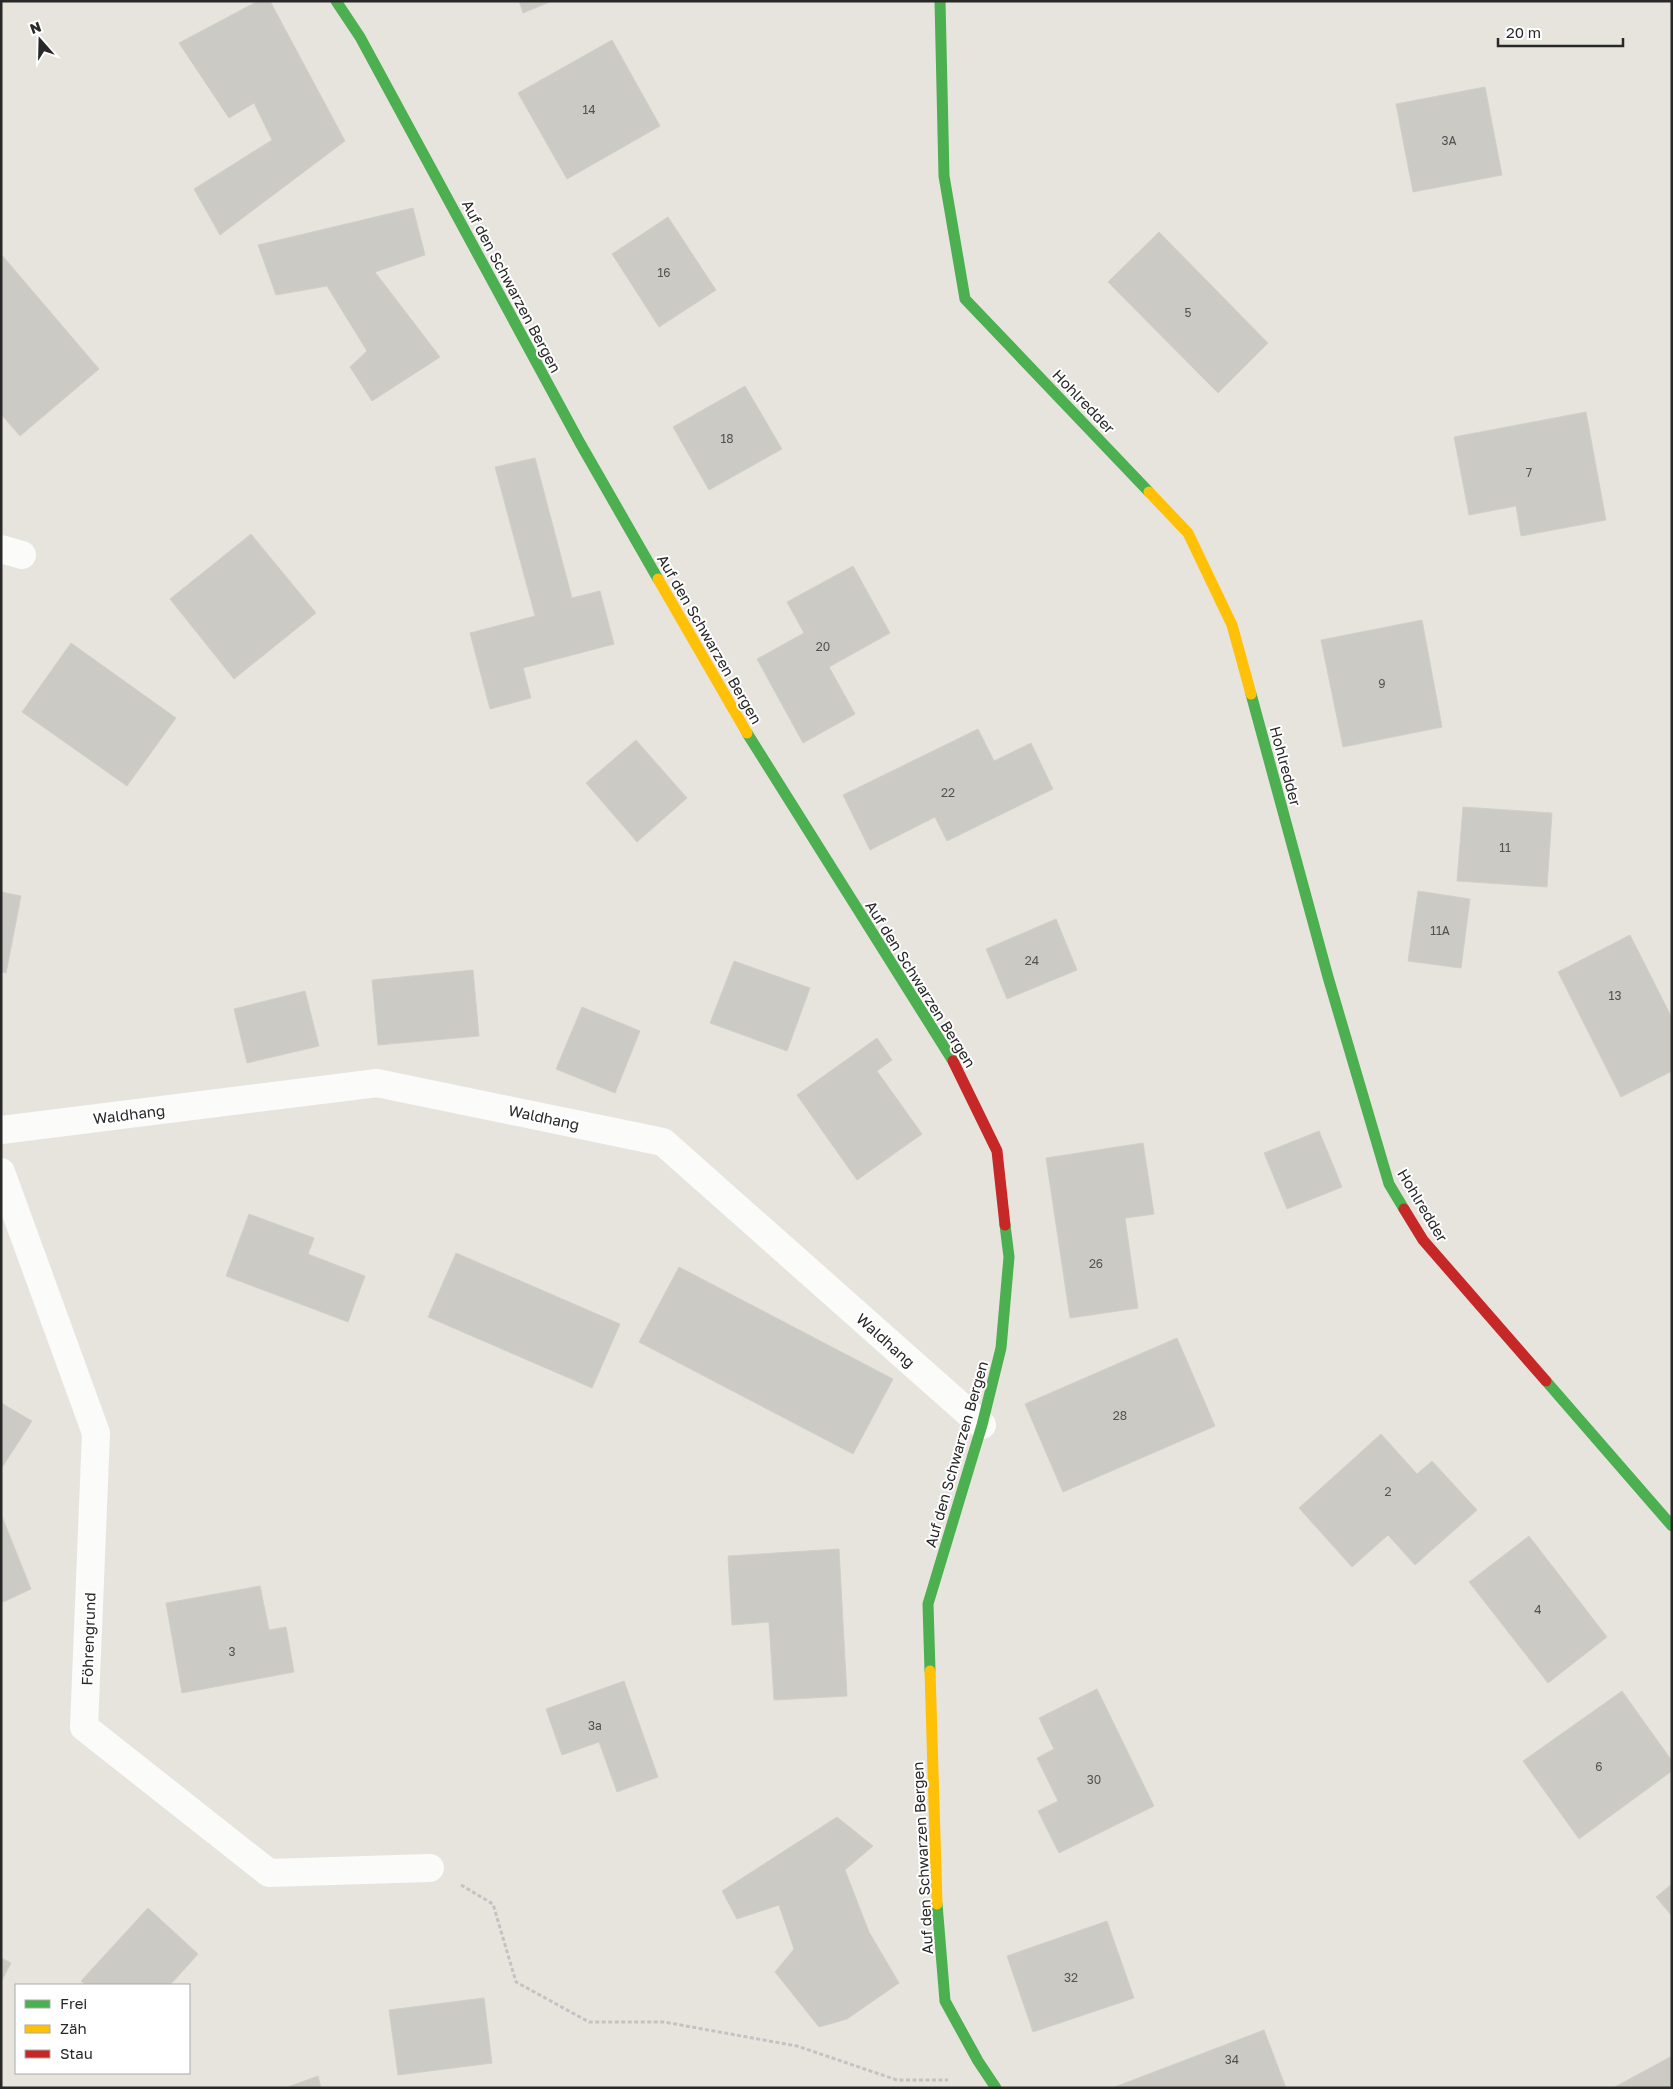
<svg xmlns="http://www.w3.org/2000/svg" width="1673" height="2089" viewBox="0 0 1673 2089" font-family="'Golos Text',sans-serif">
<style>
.building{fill:#cccac5;stroke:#d2cfca}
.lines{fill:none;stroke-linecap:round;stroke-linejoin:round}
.path{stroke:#c4c3c3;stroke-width:3;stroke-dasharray:4 2.5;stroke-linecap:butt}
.street{stroke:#fbfbfa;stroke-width:28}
.fast{stroke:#4caf50;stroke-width:11}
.slow{stroke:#ffc107;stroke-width:11}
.jam{stroke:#c62828;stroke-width:11}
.labels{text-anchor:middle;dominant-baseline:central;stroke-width:4;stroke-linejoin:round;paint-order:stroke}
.number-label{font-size:12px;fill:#535251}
.street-label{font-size:15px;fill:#282828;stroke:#fff}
</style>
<rect width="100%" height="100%" fill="#e7e4de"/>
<g class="building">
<polygon points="258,1 270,1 345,141 220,235 194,189 272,140 254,103 229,118 179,43"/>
<polygon points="519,1 552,1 523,13"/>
<polygon points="612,40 660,126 567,179 518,93"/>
<polygon points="1485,87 1502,175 1413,192 1396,104"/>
<polygon points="413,208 425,255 375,272 440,357 372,401 350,367 367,351 327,286 276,295 258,245"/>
<polygon points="668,217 716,290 659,327 612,254"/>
<polygon points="1159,232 1268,343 1218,393 1108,282"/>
<polygon points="1,254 99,369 20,436 1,414"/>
<polygon points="745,386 782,449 709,490 673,427"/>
<polygon points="1586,412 1606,520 1521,536 1516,506 1469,515 1454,437"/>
<polygon points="535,458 572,598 600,591 614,644 523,668 531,698 490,709 470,633 535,616 495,467"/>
<polygon points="251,534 316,613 234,679 170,599"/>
<polygon points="853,566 890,633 829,667 855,714 803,743 757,659 804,633 787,602"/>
<polygon points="1422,620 1442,727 1343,747 1321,640"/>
<polygon points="71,643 176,718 127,786 22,712"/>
<polygon points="978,729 994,761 1031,743 1053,789 947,841 935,817 870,850 843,795"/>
<polygon points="636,740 687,798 637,842 586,783"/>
<polygon points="1463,807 1552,813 1547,887 1457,881"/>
<polygon points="1418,891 1470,899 1461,968 1408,961"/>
<polygon points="1,892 21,896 6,973 1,972"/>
<polygon points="1056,919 1077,970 1007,999 986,949"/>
<polygon points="1630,935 1672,1018 1672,1071 1621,1097 1558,972"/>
<polygon points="734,961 810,988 787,1051 710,1023"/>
<polygon points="473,970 479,1036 378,1045 372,980"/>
<polygon points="305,991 319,1046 247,1063 234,1009"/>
<polygon points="582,1007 640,1031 615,1093 556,1069"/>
<polygon points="877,1038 892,1060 877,1071 922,1134 857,1180 797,1095"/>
<polygon points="1319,1131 1342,1187 1287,1209 1264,1153"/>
<polygon points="1143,1143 1154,1214 1125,1218 1138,1308 1070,1318 1046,1158"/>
<polygon points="249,1214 314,1238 308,1254 365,1276 348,1322 226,1276"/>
<polygon points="456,1253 620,1324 592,1388 428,1317"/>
<polygon points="679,1267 893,1379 853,1454 639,1342"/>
<polygon points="1177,1338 1215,1426 1063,1492 1025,1404"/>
<polygon points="1,1403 32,1421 1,1469"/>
<polygon points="1381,1434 1417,1474 1432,1461 1477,1510 1415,1565 1388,1535 1352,1567 1299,1508"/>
<polygon points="1,1514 31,1589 1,1603"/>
<polygon points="1529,1536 1607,1637 1548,1683 1469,1582"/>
<polygon points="839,1549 847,1696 774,1700 769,1622 732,1625 728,1556"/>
<polygon points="260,1586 269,1630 286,1627 294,1672 182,1693 166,1603"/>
<polygon points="624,1681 658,1777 617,1792 599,1742 562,1755 546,1709"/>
<polygon points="1097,1689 1154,1806 1059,1853 1038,1811 1058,1801 1037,1758 1054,1749 1039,1718"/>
<polygon points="1622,1691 1672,1761 1672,1771 1579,1839 1523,1761"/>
<polygon points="837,1817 873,1846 845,1870 869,1932 899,1983 847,2019 819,2027 775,1972 794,1949 779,1905 737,1919 722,1891"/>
<polygon points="1672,1884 1672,1916 1656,1897"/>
<polygon points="148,1908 198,1954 170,1985 86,1985 81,1981"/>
<polygon points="1107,1921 1134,1998 1033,2032 1007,1956"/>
<polygon points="1,1958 11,1963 1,1982"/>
<polygon points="484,1998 492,2063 398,2075 389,2010"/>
<polygon points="1264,2030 1286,2088 1112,2088"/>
<polygon points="1672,2056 1672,2088 1613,2088"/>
<polygon points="318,2076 321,2088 285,2088"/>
</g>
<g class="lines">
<polyline class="path" points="461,1885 493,1904 516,1982 589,2022 664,2022 797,2046 897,2080 948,2080"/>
<g class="street">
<polyline points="1,549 22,555"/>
<polyline points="1,1130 377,1083 663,1142 982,1425"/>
<polyline points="1,1172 96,1433 84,1727 269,1873 430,1868"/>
</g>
<g class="fast">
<polyline points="336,1 360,37 580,443 658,579"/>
<polyline points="940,1 944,176 965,299 1149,492"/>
<polyline points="1251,694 1328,977 1389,1184 1404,1209"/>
<polyline points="747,733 953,1061"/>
<polyline points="1546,1381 1672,1526"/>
<polyline points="930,1671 928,1604 982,1425 1001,1348 1009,1257 1005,1225"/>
<polyline points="937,1904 945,2001 978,2061 996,2088"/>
</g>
<g class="slow">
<polyline points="1149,492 1188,533 1232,625 1251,694"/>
<polyline points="658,579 747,733"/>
<polyline points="930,1671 937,1904"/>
</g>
<g class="jam">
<polyline points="953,1061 997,1151 1005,1225"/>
<polyline points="1404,1209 1423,1240 1546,1381"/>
</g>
</g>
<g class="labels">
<g class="number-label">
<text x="589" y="109">14</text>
<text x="1449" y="140">3A</text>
<text x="664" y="272">16</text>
<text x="1188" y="312">5</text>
<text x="727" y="438">18</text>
<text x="1529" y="472">7</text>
<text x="823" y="646">20</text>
<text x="1382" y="683">9</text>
<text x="948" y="792">22</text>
<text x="1505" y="847">11</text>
<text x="1440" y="930">11A</text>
<text x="1032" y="960">24</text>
<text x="1615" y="995">13</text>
<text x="1096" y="1263">26</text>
<text x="1120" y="1415">28</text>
<text x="1388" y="1491">2</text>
<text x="1538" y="1609">4</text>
<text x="232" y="1651">3</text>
<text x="595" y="1725">3a</text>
<text x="1599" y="1766">6</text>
<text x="1094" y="1779">30</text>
<text x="1071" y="1977">32</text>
<text x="1232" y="2059">34</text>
</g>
<g class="street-label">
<text transform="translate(512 286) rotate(62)">Auf den Schwarzen Bergen</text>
<text transform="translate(1084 401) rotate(46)">Hohlredder</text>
<text transform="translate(710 639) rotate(60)">Auf den Schwarzen Bergen</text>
<text transform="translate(1286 766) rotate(75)">Hohlredder</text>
<text transform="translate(921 984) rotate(58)">Auf den Schwarzen Bergen</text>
<text transform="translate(129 1114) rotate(-7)">Waldhang</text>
<text transform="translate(544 1117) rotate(12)">Waldhang</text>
<text transform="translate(1423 1205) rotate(59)">Hohlredder</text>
<text transform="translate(886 1340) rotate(42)">Waldhang</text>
<text transform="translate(956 1454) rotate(-74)">Auf den Schwarzen Bergen</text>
<text transform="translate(88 1639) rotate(-88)">Föhrengrund</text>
<text transform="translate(922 1858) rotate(-93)">Auf den Schwarzen Bergen</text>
</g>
</g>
<rect width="1673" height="2089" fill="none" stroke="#282828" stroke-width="5"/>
<rect x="15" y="1984" width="175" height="90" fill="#ffffff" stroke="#a9a9a9"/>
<rect x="25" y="2000" width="25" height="8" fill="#4caf50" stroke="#a9a9a9"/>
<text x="60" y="2009" font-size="15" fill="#282828">Frei</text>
<rect x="25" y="2025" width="25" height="8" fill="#ffc107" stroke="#a9a9a9"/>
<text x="60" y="2034" font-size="15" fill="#282828">Zäh</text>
<rect x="25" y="2050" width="25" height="8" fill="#c62828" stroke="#a9a9a9"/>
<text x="60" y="2059" font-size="15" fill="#282828">Stau</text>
<g transform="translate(40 40) rotate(340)" stroke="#ffffff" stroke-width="4" paint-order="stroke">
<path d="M0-4L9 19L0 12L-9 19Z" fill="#282828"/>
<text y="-8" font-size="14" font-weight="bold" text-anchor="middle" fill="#282828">N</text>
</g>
<path d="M1498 38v8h125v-8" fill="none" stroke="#282828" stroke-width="2.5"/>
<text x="1506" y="38" font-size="15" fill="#282828" stroke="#ffffff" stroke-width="4" paint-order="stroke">20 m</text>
</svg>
